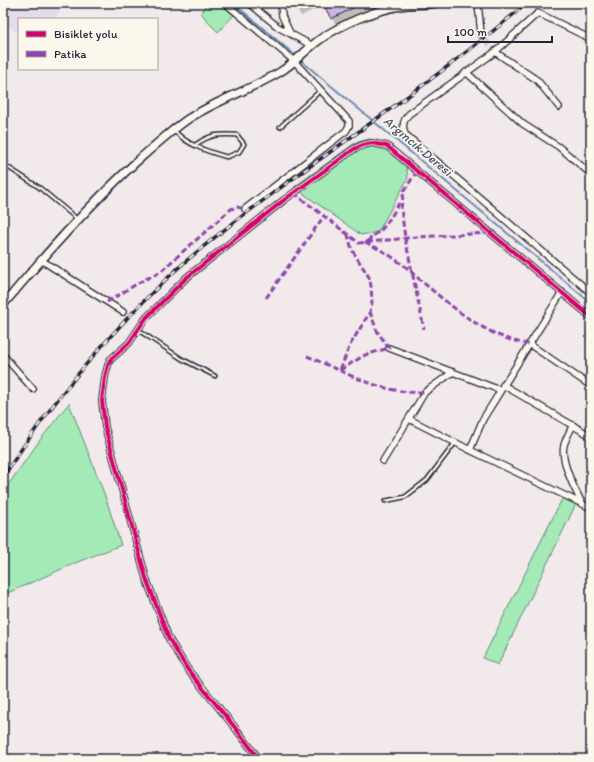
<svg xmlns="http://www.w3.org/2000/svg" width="594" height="762" viewBox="0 0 594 762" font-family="Itim,sans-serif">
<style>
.built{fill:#e7dae8}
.green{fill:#a4eab7;stroke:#638679}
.shadow{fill:#0003}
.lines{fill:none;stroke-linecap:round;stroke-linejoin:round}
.stream{stroke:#6c8aae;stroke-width:2}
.building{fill:#cdb4e2;stroke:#22223b}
.minor-tunnel{stroke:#c8c2c7;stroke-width:5.5;stroke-dasharray:5.5 3;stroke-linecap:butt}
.service-casing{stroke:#22223b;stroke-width:5.5}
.minor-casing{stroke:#22223b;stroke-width:8}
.tertiary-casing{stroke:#22223b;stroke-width:10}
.service{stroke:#fbf7ec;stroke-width:2.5}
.minor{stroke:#fbf7ec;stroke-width:5.5}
.tertiary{stroke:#fbf7ec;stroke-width:7}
.rail-casing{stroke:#22223b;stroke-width:3.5}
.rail{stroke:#fbf7ec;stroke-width:2;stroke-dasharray:6;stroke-linecap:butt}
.quiet{stroke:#8e44ad;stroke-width:3;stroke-dasharray:6 3;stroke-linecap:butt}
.cycleway-casing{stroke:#fbf7ec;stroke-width:6}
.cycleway{stroke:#d6006c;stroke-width:4}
.labels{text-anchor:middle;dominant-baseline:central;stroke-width:3;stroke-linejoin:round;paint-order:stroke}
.water-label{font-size:13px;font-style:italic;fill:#475675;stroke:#fbf7ec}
</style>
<rect width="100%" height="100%" fill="#f2eaea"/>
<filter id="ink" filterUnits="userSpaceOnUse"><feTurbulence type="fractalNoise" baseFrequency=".025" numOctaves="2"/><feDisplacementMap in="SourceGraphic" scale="8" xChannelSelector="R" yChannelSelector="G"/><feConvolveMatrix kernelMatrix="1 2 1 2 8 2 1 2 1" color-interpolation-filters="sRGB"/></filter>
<g filter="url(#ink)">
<polygon class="built" points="3,3 65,3 55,19 19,19 19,34 3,21"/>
<g class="green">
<polygon points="203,3 220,3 234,15 218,32 210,24 201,13 206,5"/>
<polygon points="369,139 380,142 406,165 408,178 378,232 361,235 294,187 355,143"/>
<polygon points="69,403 105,496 121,545 80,561 3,595 3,492 40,440"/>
<polygon points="563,497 577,502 498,665 483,658"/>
</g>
<polygon class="shadow" points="293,3 388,3 337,28 325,5 322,7 321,6 301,16"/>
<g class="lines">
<g class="stream">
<polyline points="233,3 296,56"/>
<polyline points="299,59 591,303"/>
</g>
</g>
<polygon class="building" points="328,3 363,3 331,19 324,5"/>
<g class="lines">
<polyline class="minor-tunnel" points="481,34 495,52"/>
<g class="service-casing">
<g id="service">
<polyline points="280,127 321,90"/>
<path d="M174,130C186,145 209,152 227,157L239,152L244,144L237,135C217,134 211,134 195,145"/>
<polyline points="3,164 40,188 77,219"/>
<polyline points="138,330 182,359 215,376"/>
<polyline points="385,501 405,497 427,480 455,443"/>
</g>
</g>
<g class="minor-casing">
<g id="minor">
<polyline points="225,3 294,61 349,121 349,126 346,131 245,209"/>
<polyline points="249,3 278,27 311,45"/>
<polyline points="281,3 282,16 290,33"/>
<polyline points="478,3 481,34"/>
<path d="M591,39L538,13L495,52L409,114C403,120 402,127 405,134L591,293"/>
<polyline points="495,52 537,80 559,107"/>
<polyline points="466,72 523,124 559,147 591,174"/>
<polyline points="41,260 123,312"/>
<polyline points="529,344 591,386"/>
<polyline points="389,348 500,390"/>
<polyline points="3,355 33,389"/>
<polyline points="503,385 591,436"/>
<polyline points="409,419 474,452 591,508"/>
<path d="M573,425C570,431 566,438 564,445C560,460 575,490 582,503"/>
<polyline points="470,450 483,419 562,292"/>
<polyline points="383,461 425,392 453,372"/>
<polyline points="259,759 237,730 188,670 169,639 146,578 105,427 102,401 105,377 108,365 110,360 129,343 146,318 186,278 284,200 354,149 363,145 372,143 387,146 591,317"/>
</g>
</g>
<g class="tertiary-casing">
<path id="tertiary" d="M3,305C45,255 87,207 135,163C152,148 169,132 188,119C217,100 250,90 280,72C295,63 307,48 322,38C344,23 373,11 400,6C412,4 424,5 436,3"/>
</g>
<use href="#service" class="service"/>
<use href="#minor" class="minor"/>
<use href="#tertiary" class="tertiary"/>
<g class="rail-casing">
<path id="rail" d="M3,477C52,401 111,330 177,269C221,230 269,196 316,162C388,111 460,60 527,3"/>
</g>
<use href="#rail" class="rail"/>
<g class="quiet">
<polyline points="417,171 404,191 401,208 405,238 424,329"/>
<polyline points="294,193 359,243 417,237 490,233"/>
<path d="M365,242C377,248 389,254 399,262C409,268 416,277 425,284C454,309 490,339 529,344"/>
<path d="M367,242C371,237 376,234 381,230C389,221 395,211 400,201"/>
<polyline points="266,298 324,216"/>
<polyline points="107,302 140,282 160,272 231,209 237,207 245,209"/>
<path d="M307,356C345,372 383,395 425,392"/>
<polyline points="340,370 350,345 370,312 372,302 371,286 369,277 352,250 348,235"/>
<polyline points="340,370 365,355 389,348 377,331 370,312"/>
</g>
<g class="cycleway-casing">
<polyline id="cycleway" points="259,759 237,730 188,670 169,639 146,578 105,427 102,401 105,377 108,365 110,360 129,343 146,318 186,278 284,200 354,149 363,145 372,143 387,146 591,317"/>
</g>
<use href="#cycleway" class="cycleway"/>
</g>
</g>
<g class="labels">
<g class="water-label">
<text transform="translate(418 146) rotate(40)">Argıncık Deresi</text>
</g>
</g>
<rect width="594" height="762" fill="none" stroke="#fbf7ec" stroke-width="16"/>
<rect x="8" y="8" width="578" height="746" fill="none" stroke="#22223b" stroke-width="1.5" filter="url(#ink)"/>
<rect x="18" y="18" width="140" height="52" fill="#fbf7ec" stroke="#a4a2a5"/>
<rect x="26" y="31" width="20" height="6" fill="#d6006c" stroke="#a4a2a5"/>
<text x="54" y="38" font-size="12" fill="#22223b">Bisiklet yolu</text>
<rect x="26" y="51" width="20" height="6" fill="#8e44ad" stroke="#a4a2a5"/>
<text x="54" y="58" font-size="12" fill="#22223b">Patika</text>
<path d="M448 36v6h104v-6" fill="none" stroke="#22223b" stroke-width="2"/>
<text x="454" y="36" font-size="12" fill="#22223b" stroke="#fbf7ec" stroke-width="3" paint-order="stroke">100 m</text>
</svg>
